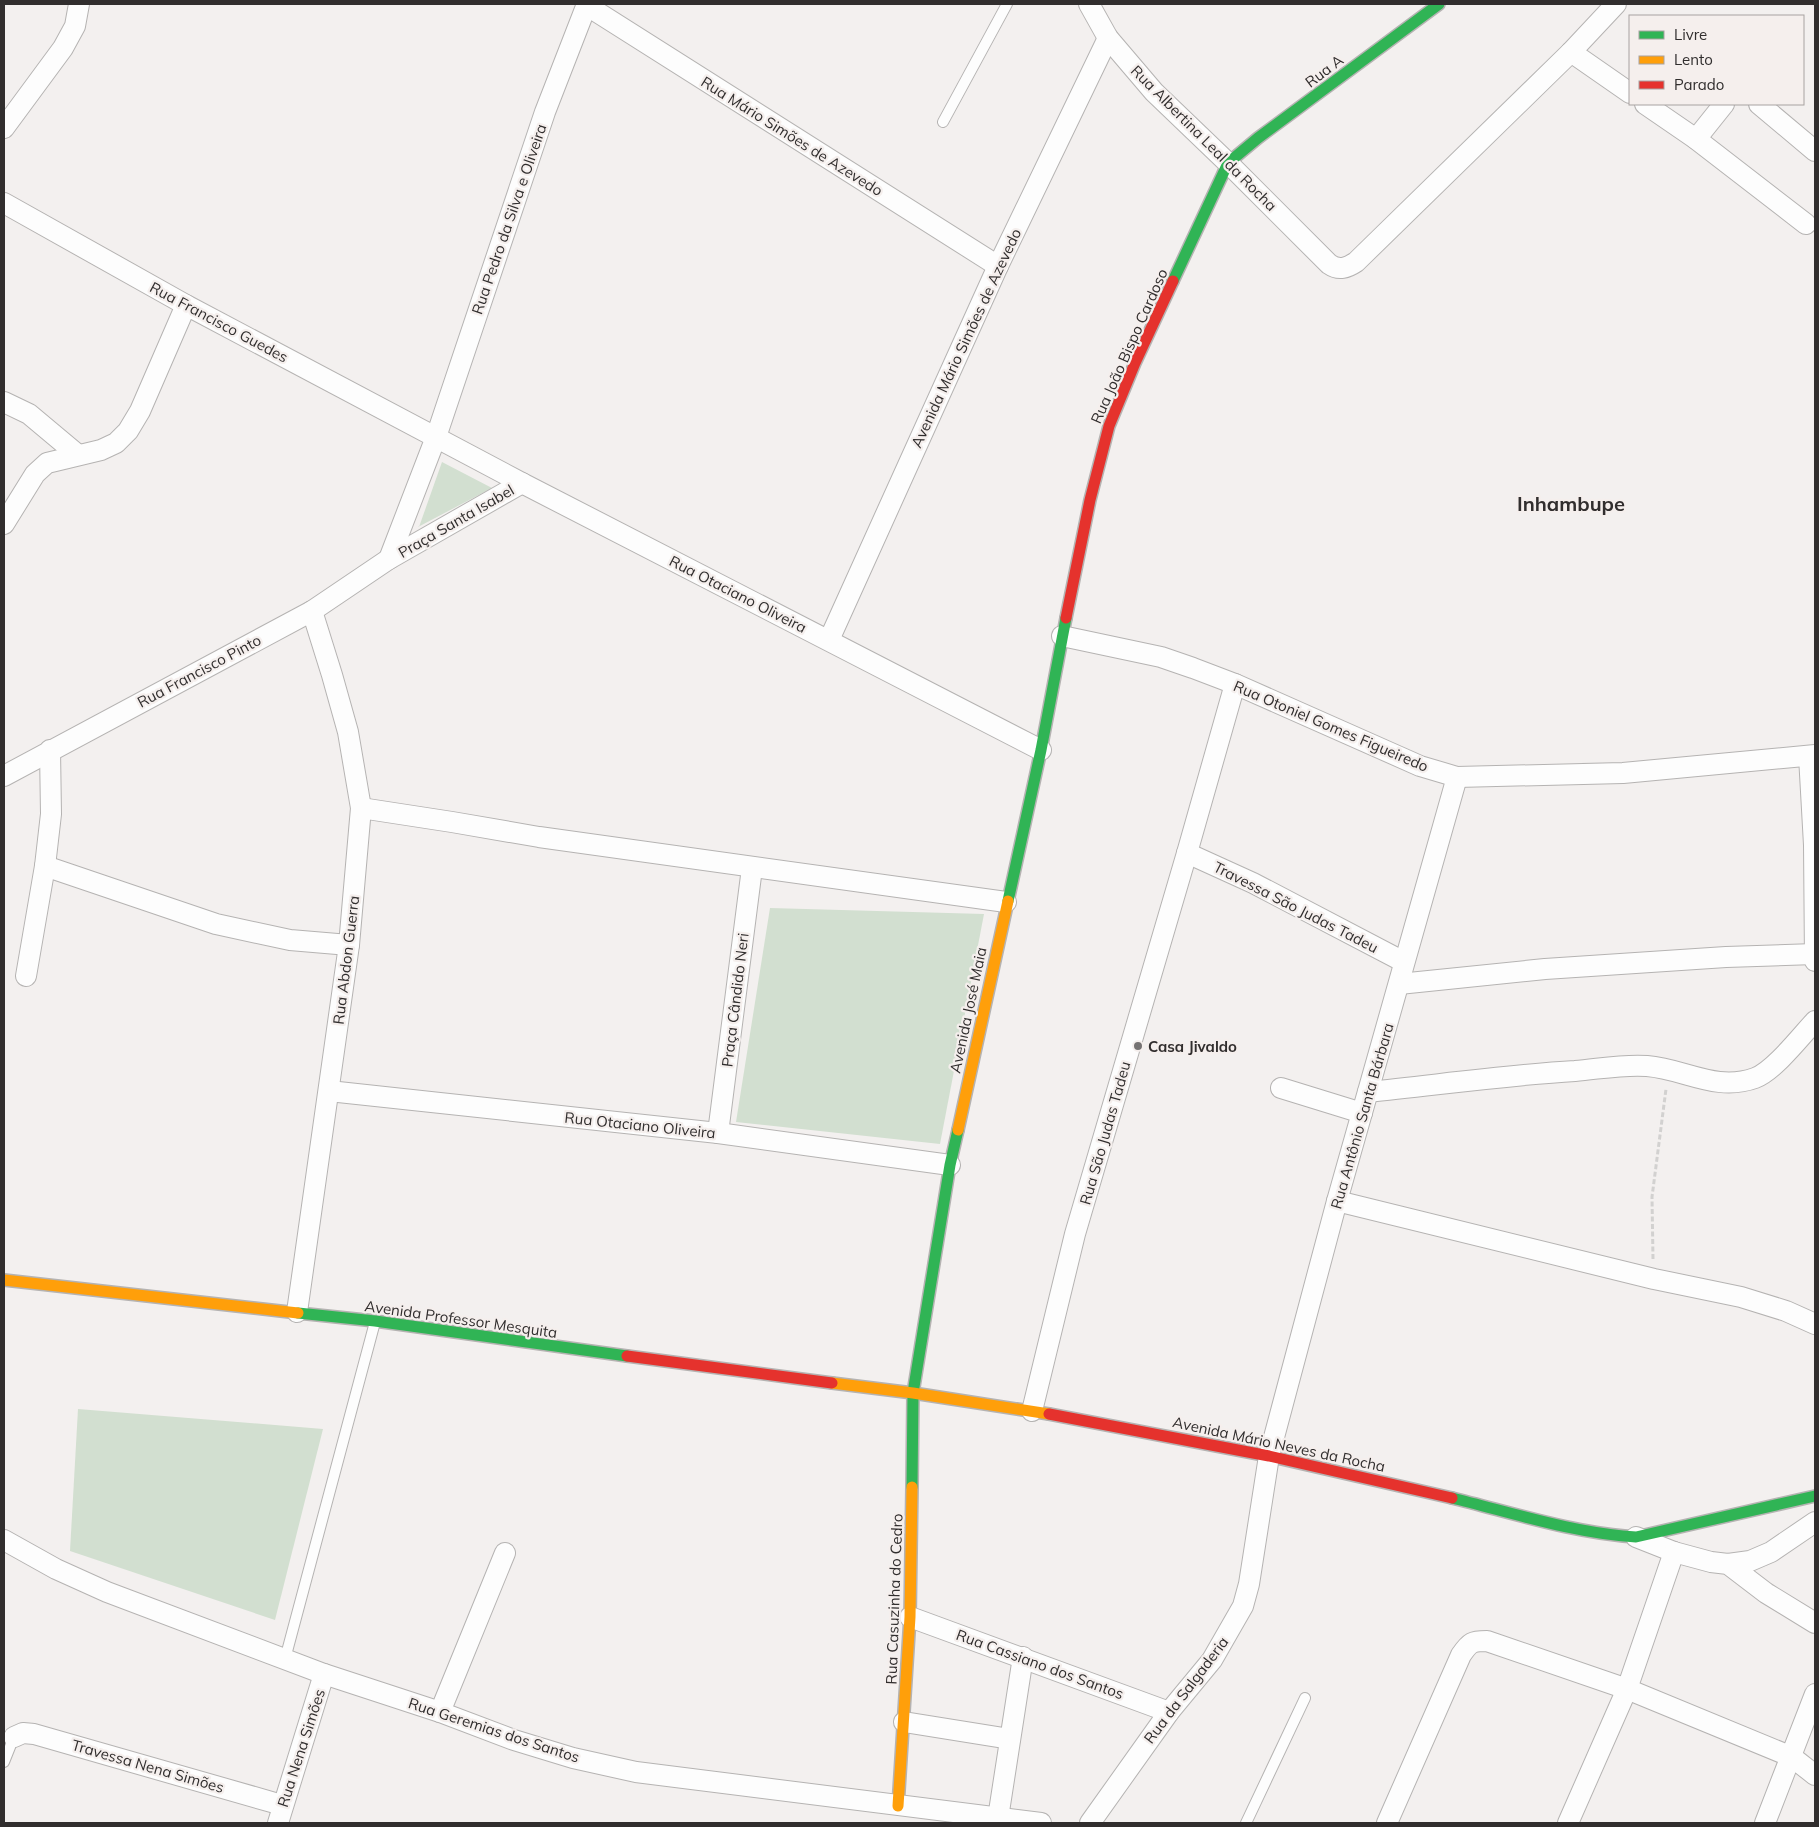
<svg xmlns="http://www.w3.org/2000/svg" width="1819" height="1827" viewBox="0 0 1819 1827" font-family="Mulish,sans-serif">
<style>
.green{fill:#d2dfd0}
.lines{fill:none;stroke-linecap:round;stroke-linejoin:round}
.lane-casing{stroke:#b5b3b2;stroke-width:12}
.street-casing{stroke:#b5b3b2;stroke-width:22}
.fast-casing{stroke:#b5b3b2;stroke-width:14}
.slow-casing{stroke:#b5b3b2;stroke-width:14}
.jam-casing{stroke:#b5b3b2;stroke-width:14}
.path{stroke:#d2d1d0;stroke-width:3;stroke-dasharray:5 2.5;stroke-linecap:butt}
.lane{stroke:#fdfdfd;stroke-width:10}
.street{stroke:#fdfdfd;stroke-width:20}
.fast{stroke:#30b455;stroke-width:11}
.slow{stroke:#ff9f0a;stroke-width:11}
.jam{stroke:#e5322d;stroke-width:11}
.poi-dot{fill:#757272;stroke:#f5efed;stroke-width:2}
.labels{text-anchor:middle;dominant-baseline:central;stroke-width:4.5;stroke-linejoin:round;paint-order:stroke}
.street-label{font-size:15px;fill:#312e2e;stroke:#f5efed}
.poi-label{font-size:15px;font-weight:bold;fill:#312e2e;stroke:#f5efed;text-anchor:start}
.district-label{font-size:20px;font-weight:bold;fill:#312e2e;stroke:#f5efed}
</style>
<rect width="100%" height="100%" fill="#f3f0ef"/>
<g class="green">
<polygon points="442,462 492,488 418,527 419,527"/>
<polygon points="770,908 984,914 940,1144 736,1122"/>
<polygon points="78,1409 323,1429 275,1620 70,1551"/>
</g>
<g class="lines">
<g class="lane-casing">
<g id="lane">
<polyline points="943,122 1007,4"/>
<polyline points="285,1659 375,1322"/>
<polyline points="4,1762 14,1737"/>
<polyline points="1246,1823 1305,1698"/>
</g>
</g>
<g class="street-casing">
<g id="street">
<path d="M1089,4L1108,38L1154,92L1228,163L1329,264C1339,271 1347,268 1356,262L1571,52L1616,4"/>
<polyline points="586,5 998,266"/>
<polyline points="1571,52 1630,93"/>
<polyline points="1645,104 1696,139 1806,224"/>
<polyline points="1759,104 1815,151"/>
<polyline points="4,128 63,48 75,26 79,4"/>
<polyline points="1696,139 1724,104"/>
<polyline points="4,203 186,305 522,483 1041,750"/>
<polyline points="4,402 29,414 78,455"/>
<polyline points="4,524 35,474 47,463 101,450 116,443 128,431 140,411 186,305"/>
<polyline points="389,559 436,437 545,112 587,4"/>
<polyline points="1062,636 1161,657 1193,668 1235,684 1420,766 1457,777 1623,773 1815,755"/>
<polyline points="829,640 998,266 1108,38"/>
<polyline points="1809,756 1814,845 1815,961"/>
<polyline points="4,776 312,611 389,559 522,483"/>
<polyline points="361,808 452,822 539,837 1006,902"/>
<polyline points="1187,853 1253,883 1404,962"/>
<polyline points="45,866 216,924 290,940 349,945"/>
<polyline points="26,976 45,866 51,814 50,750"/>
<polyline points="1399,984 1545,969 1726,957 1815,954"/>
<polyline points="1281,1088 1362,1113"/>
<polyline points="329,1091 718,1133 950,1165"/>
<path d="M1368,1092C1437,1085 1506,1075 1575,1071C1599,1069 1624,1064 1647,1066C1685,1069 1716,1092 1755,1078C1774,1071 1801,1036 1815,1021"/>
<polyline points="718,1133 752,868"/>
<polyline points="1337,1201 1654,1279 1741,1297 1786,1311 1815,1324"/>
<polyline points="297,1312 349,945 361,808 348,732 332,675 312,611"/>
<polyline points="1032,1411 1075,1234 1187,853 1235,684"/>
<polyline points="1636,1537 1674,1552 1711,1562 1728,1564 1766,1593 1815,1623"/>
<polyline points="4,1540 56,1569 107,1592 324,1674 440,1712 514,1740 573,1758 636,1772 1041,1823"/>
<polyline points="1728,1564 1750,1561 1771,1552 1815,1522"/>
<polyline points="910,1617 1169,1712"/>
<polyline points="440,1712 505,1553"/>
<polyline points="904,1722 1010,1739"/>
<polyline points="14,1737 23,1733 34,1734 282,1805"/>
<polyline points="998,1818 1023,1657"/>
<polyline points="278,1823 324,1674"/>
<polyline points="1090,1823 1169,1712 1212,1660 1243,1606 1249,1584 1269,1456 1337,1201 1457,777"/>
<path d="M1387,1823L1461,1655C1470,1642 1472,1641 1487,1641L1627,1689L1792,1757L1815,1775"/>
<polyline points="1568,1823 1627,1689 1674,1552"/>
<polyline points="1765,1823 1815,1694"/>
</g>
</g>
<g class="fast-casing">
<g id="fast">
<polyline points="1173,281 1228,163 1258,138 1439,4"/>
<polyline points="1008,901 1041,750 1066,618"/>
<polyline points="298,1313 375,1321 627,1356"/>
<polyline points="912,1487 913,1393 950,1165 958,1130"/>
<path d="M1452,1498C1513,1513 1573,1533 1636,1537L1815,1496"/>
</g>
</g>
<g class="slow-casing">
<g id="slow">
<polyline points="958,1130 1008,901"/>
<polyline points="4,1280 298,1313"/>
<polyline points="832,1383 913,1393 1049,1414"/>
<polyline points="898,1806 910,1617 912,1487"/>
</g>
</g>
<g class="jam-casing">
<g id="jam">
<polyline points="1066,618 1090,500 1109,426 1135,363 1173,281"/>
<polyline points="627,1356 832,1383"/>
<polyline points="1049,1414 1269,1456 1452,1498"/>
</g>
</g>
<polyline class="path" points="1653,1259 1652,1197 1666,1089"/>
<use href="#lane" class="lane"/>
<use href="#street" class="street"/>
<use href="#fast" class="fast"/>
<use href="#slow" class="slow"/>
<use href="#jam" class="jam"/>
</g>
<circle class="poi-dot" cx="1138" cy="1046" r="5"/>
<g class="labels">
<g class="street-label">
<text transform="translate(1324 71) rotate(-37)">Rua A</text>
<text transform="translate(792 136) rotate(32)">Rua Mário Simões de Azevedo</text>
<text transform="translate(1204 138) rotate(45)">Rua Albertina Leal da Rocha</text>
<text transform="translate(509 219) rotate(-71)">Rua Pedro da Silva e Oliveira</text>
<text transform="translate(219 322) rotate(28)">Rua Francisco Guedes</text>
<text transform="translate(966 338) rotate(-65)">Avenida Mário Simões de Azevedo</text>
<text transform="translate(1129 346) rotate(-66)">Rua João Bispo Cardoso</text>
<text transform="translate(456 521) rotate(-30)">Praça Santa Isabel</text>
<text transform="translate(738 594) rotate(27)">Rua Otaciano Oliveira</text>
<text transform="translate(199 671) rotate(-28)">Rua Francisco Pinto</text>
<text transform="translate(1331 726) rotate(23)">Rua Otoniel Gomes Figueiredo</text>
<text transform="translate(1296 907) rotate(27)">Travessa São Judas Tadeu</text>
<text transform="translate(346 960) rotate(-83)">Rua Abdon Guerra</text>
<text transform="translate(735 1000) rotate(-83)">Praça Cândido Neri</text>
<text transform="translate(968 1010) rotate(-78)">Avenida José Maia</text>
<text transform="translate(1362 1116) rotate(-74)">Rua Antônio Santa Bárbara</text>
<text transform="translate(640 1125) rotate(6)">Rua Otaciano Oliveira</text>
<text transform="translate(1105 1133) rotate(-74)">Rua São Judas Tadeu</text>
<text transform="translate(461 1319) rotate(8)">Avenida Professor Mesquita</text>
<text transform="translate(1279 1444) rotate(12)">Avenida Mário Neves da Rocha</text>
<text transform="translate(894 1599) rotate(-88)">Rua Casuzinha do Cedro</text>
<text transform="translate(1040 1664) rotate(20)">Rua Cassiano dos Santos</text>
<text transform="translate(1186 1690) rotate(-53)">Rua da Salgaderia</text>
<text transform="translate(494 1730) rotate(18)">Rua Geremias dos Santos</text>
<text transform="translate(301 1748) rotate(-72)">Rua Nena Simões</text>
<text transform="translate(148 1766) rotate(16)">Travessa Nena Simões</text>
</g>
<g class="poi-label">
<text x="1148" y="1046">Casa Jivaldo</text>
</g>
<g class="district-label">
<text x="1571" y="503">Inhambupe</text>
</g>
</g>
<rect width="1819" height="1827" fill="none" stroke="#312e2e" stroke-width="10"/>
<rect x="1629" y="15" width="175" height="90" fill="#f5efed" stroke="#a7a2a1"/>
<rect x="1639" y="31" width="25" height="8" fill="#30b455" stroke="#a7a2a1"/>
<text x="1674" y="40" font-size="15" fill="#312e2e">Livre</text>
<rect x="1639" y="56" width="25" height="8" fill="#ff9f0a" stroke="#a7a2a1"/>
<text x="1674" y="65" font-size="15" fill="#312e2e">Lento</text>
<rect x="1639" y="81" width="25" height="8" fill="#e5322d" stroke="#a7a2a1"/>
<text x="1674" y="90" font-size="15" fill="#312e2e">Parado</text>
</svg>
